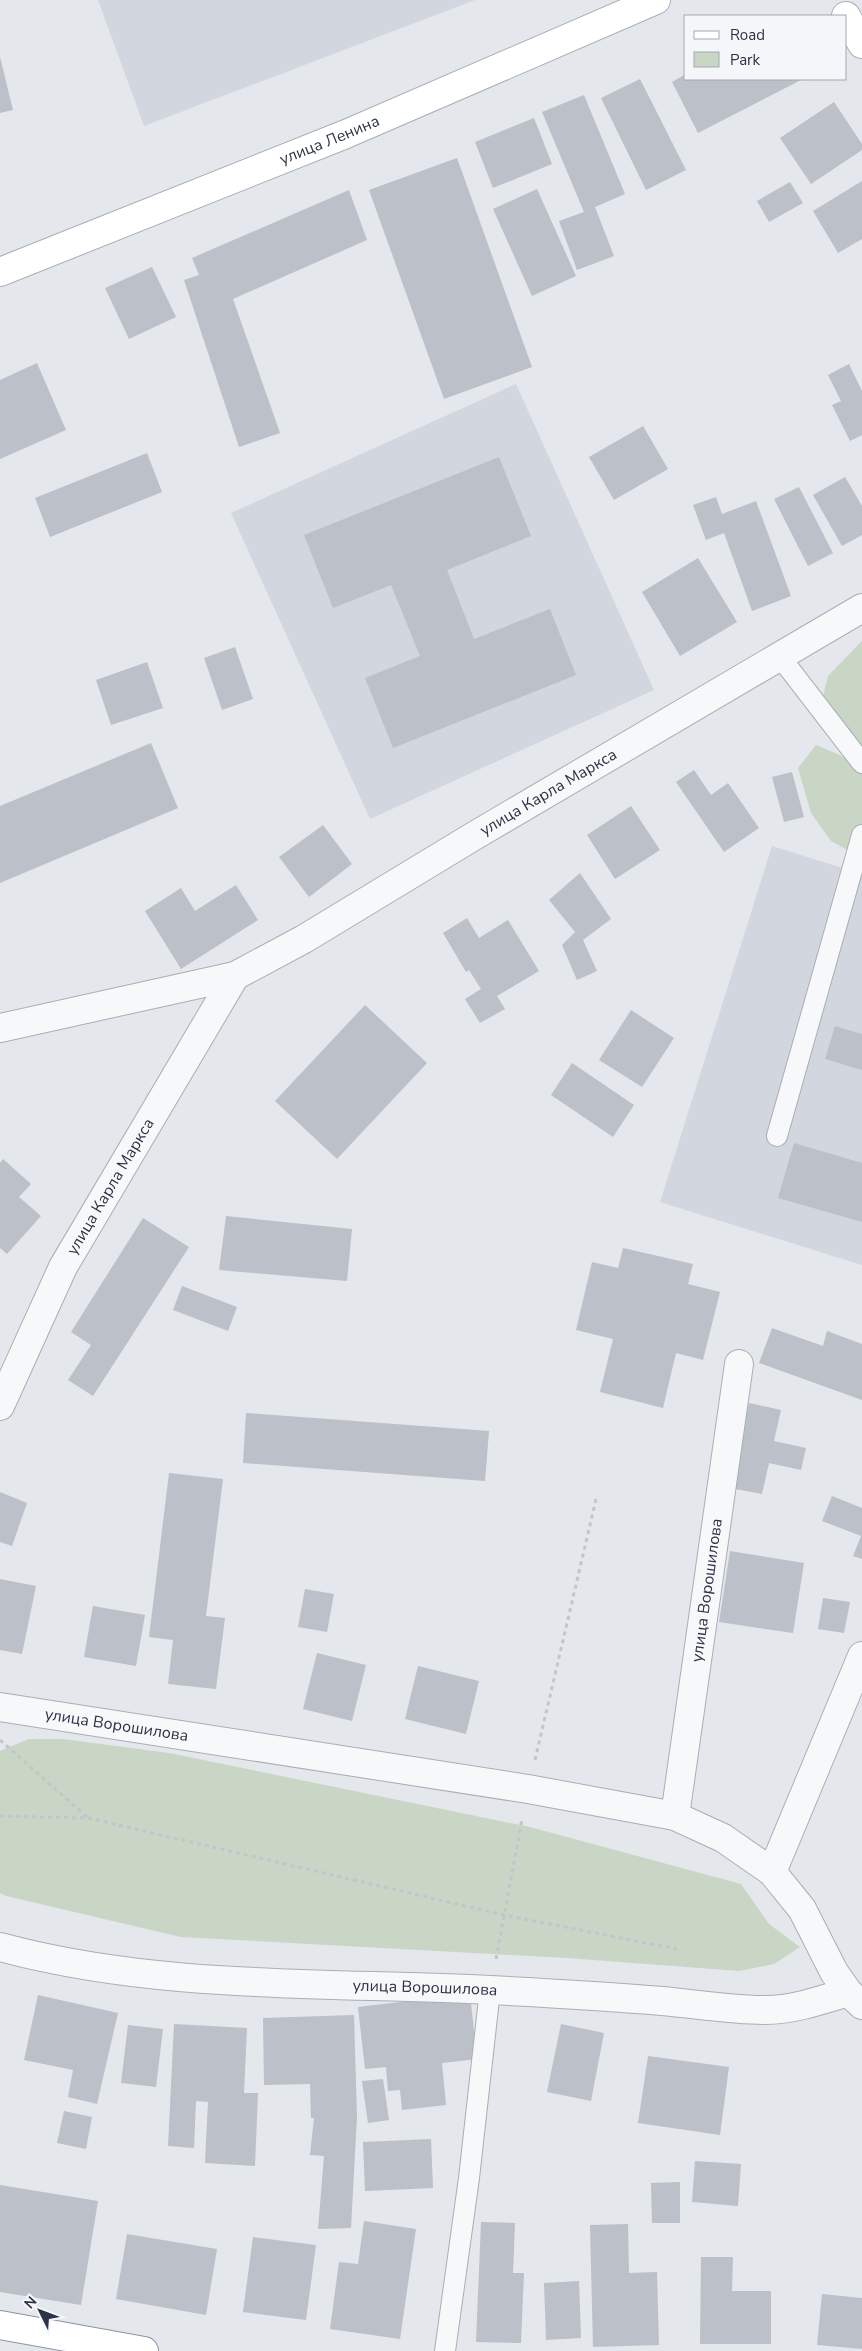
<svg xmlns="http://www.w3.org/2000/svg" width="862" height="2351" viewBox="0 0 862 2351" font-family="'Nunito Sans',sans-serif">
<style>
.built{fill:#d2d6de}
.green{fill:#c9d6c5}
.building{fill:#bbc0c9}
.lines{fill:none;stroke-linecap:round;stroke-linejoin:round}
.lane-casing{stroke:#a9aeb6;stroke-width:22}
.street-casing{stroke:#a9aeb6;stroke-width:30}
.secondary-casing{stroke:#a9aeb6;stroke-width:30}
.highway-casing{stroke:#8b94a3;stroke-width:30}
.path{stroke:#c2c5cb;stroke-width:3;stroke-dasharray:4 4;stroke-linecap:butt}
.lane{stroke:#f7f8fa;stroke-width:20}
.street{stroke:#f7f8fa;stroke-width:28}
.secondary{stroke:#fff;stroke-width:28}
.highway{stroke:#fff;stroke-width:28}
.labels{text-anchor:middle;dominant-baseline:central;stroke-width:5;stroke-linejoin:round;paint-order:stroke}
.street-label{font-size:16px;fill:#2b3444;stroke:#f4f6f9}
</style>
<rect width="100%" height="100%" fill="#e4e7ec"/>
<g class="built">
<polygon points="98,0 475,0 144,126"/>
<polygon points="516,384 654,690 370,819 231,513"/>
<polygon points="772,846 862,874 862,1265 660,1202"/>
</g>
<g class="green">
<polygon points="862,641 862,858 831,841 811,813 798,768 816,745 849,759 822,700 828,676"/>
<polygon points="29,1739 63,1739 169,1753 530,1827 741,1884 769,1924 800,1947 774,1964 739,1971 567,1958 181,1937 6,1896 0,1893 0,1751"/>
</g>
<g class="building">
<polygon points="0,57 13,110 0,113"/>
<polygon points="686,74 686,79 803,79 698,133 672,82"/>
<polygon points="640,79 686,170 646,190 601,98"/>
<polygon points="584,95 625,194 595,207 614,256 577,270 559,221 584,212 542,112"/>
<polygon points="834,102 862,144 862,150 811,184 780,138"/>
<polygon points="534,118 552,164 493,188 475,142"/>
<polygon points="457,158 532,367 444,399 369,190"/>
<polygon points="862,181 862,239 838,253 813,211"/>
<polygon points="790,182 803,203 769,222 757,201"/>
<polygon points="537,189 576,276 532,296 493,209"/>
<polygon points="349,190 367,240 233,299 280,433 239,447 184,280 199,275 192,258"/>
<polygon points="152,267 176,317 129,339 105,288"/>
<polygon points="37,363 66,430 0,459 0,380"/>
<polygon points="849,364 862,391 862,435 850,441 832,405 841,401 828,375"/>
<polygon points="643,426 668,469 614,500 589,457"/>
<polygon points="147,453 162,492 50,537 35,498"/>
<polygon points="499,457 531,536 447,570 474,639 550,609 576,675 393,748 365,678 420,656 391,585 333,608 304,535"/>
<polygon points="845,477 862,506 862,535 842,546 813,495"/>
<polygon points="799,487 833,553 808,566 774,499"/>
<polygon points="716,497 722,514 756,501 791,596 752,611 724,533 706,540 693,505"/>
<polygon points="698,558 737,622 680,656 642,592"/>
<polygon points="235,647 253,699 222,710 204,658"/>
<polygon points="147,662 163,708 111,725 96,680"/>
<polygon points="151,743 178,808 0,883 0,806"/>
<polygon points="694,770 711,795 728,783 759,828 724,852 676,782"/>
<polygon points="792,772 804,817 784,822 772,777"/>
<polygon points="631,806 660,850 615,879 587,835"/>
<polygon points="323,825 352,864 309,897 279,857"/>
<polygon points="580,873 611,919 583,940 597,971 577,980 562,945 575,932 549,900"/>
<polygon points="236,885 258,920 181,969 145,911 181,888 195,911"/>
<polygon points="467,918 479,938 508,920 539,971 497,996 505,1009 480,1023 465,999 481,989 469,970 466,972 443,933"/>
<polygon points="365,1005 427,1063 337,1159 275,1101"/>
<polygon points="631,1010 674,1038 642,1087 599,1060"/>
<polygon points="835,1026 862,1034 862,1070 825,1059"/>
<polygon points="572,1063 634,1105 613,1137 551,1095"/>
<polygon points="794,1143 862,1163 862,1222 778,1198"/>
<polygon points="3,1159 31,1184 19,1197 41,1216 7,1254 0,1248 0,1163"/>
<polygon points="226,1216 352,1229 347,1281 219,1270"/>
<polygon points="143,1218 189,1247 93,1396 68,1380 91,1345 71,1332"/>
<polygon points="623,1248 693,1264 688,1284 720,1292 703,1360 676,1353 663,1408 600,1392 613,1339 576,1330 592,1262 618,1268"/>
<polygon points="182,1286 237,1307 228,1331 173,1310"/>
<polygon points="772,1328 823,1346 827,1331 862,1344 862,1400 759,1363"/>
<polygon points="749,1403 781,1410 774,1441 806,1448 801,1470 769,1463 762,1494 730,1488"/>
<polygon points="246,1413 489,1431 485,1481 243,1463"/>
<polygon points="169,1473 223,1479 206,1616 225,1618 216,1689 168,1684 173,1640 149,1637"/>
<polygon points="0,1492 27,1503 12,1546 0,1542"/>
<polygon points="832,1496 862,1508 862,1559 853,1556 861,1536 822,1521"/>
<polygon points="730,1551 804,1563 793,1633 719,1622"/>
<polygon points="0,1579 36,1586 22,1654 0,1650"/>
<polygon points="305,1589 334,1594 327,1632 298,1627"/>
<polygon points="823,1598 850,1602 844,1633 818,1629"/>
<polygon points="93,1606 145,1615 136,1666 84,1657"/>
<polygon points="317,1653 366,1665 352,1721 303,1709"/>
<polygon points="418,1666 479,1681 466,1734 405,1719"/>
<polygon points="470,1994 477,2059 442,2063 446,2105 402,2110 400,2090 388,2091 386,2067 365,2069 358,2007"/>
<polygon points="38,1995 118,2013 97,2104 68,2097 73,2070 24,2060"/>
<polygon points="354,2015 357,2117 351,2228 318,2229 324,2156 310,2155 314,2118 311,2118 310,2084 264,2085 263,2018"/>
<polygon points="174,2024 247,2028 244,2093 258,2093 255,2166 205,2163 208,2102 196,2101 194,2148 168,2146"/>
<polygon points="561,2024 604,2033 591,2101 547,2092"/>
<polygon points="128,2025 163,2029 156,2087 121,2083"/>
<polygon points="648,2056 729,2067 720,2135 638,2123"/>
<polygon points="383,2079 389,2120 368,2123 362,2081"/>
<polygon points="64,2111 92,2117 86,2149 57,2143"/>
<polygon points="431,2139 433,2188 365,2191 363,2142"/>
<polygon points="695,2161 741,2164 738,2206 692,2202"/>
<polygon points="680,2182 680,2223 652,2223 651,2183"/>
<polygon points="0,2185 98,2201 81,2305 0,2292"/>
<polygon points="364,2221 416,2229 400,2339 330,2329 339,2262 358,2264"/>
<polygon points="481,2222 515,2223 513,2273 524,2273 521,2343 476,2342"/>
<polygon points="628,2224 629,2273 657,2272 659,2345 593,2347 590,2225"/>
<polygon points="127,2234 217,2249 206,2315 116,2299"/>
<polygon points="253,2237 316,2245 306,2320 243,2312"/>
<polygon points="701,2257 733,2257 732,2291 771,2291 771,2344 700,2344"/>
<polygon points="579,2281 581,2338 546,2340 544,2283"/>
<polygon points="822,2294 862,2298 862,2349 817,2345"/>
</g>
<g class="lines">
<g class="lane-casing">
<g id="lane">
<polyline points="781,658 862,763"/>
<polyline points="777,1136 862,835"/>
<polyline points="445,2351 469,2178 490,1990"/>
</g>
</g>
<g class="street-casing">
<g id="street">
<path id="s1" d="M0,1028L235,976L304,939L474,836L862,608"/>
<path id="s2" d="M0,1406L63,1267L235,976"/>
<path id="s3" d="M0,1707L528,1789L675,1816L723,1838L772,1872L802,1909L834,1972L848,1992L862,2005"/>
<path id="s4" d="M675,1816L739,1364"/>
<polyline points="772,1872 862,1656"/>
<path id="s5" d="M0,1947C160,1990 327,1982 491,1990C548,1993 605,1996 662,2001C696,2004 731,2010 765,2010C793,2010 822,2000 848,1992"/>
</g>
</g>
<g class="secondary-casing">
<g id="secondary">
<polyline points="846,16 862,44"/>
<path id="s6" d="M0,272L346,134L656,0"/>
</g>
</g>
<g class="highway-casing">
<polyline id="highway" points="0,2325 144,2351"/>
</g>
<g class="path">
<polyline points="0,1740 87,1817"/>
<polyline points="535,1760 597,1495"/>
<polyline points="0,1816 88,1818 504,1915 677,1949"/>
<polyline points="496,1959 522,1820"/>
</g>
<use href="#lane" class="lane"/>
<use href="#street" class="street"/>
<use href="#secondary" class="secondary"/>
<use href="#highway" class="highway"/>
</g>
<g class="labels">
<g class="street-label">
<text stroke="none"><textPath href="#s6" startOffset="355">улица Ленина</textPath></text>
<text stroke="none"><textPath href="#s1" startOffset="604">улица Карла Маркса</textPath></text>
<text stroke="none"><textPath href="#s2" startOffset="246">улица Карла Маркса</textPath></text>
<text stroke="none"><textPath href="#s4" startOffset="228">улица Ворошилова</textPath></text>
<text stroke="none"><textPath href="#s3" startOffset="118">улица Ворошилова</textPath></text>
<text stroke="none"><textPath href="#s5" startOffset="428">улица Ворошилова</textPath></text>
</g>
</g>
<rect x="684" y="15" width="162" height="65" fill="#f4f6f9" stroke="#a4a8b1"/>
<rect x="694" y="31" width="25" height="8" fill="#ffffff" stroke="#a4a8b1"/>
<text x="730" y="40" font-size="15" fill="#2b3444">Road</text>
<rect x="694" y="52" width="25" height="15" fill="#c9d6c5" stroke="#a4a8b1"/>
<text x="730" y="65" font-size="15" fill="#2b3444">Park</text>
<g transform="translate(40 2311) rotate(312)" stroke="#f4f6f9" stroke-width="4" paint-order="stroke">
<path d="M0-4L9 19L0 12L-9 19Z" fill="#2b3444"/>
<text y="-8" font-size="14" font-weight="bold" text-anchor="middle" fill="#2b3444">N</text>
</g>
</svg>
